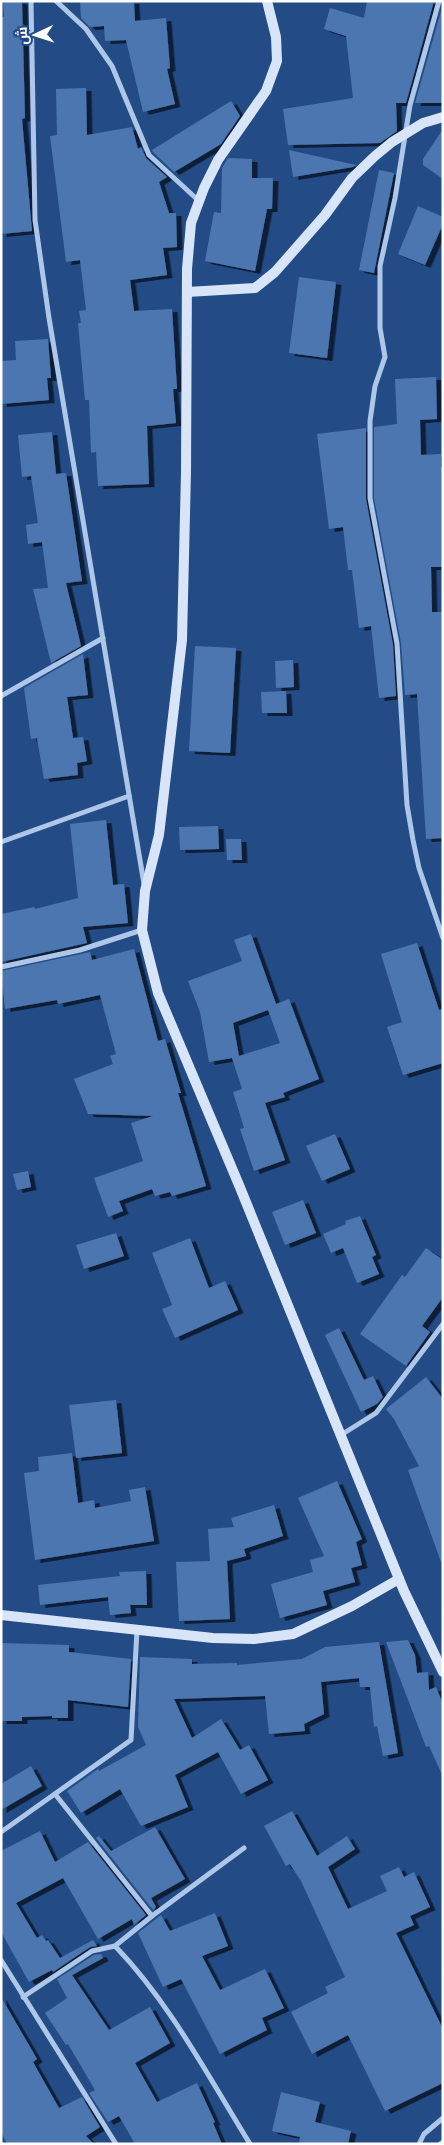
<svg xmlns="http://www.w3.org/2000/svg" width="444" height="2145" viewBox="0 0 444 2145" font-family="'Asap Condensed',Cairo,sans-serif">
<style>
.building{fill:#4b76af;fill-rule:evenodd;filter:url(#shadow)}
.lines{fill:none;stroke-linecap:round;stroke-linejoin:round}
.street{stroke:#aec7e9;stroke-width:5}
.secondary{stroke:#d8e5f8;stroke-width:10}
</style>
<defs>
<filter id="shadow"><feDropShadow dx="5.5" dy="3" stdDeviation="0" flood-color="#0009"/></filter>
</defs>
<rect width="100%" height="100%" fill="#234c87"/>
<g class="building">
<polygon points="3,1 22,1 25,118 22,119 32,231 1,234 1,17 4,17"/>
<polygon points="80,1 134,1 135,21 166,18 170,68 167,69 175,104 143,112 126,40 105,41 104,26 90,27 81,18"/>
<polygon points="367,1 434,1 406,103 396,103 397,131 380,143 288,145 283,109 353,98 346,36 324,29 330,8 364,18"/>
<polygon points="443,4 443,103 415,103"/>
<polygon points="86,88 87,135 132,127 138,149 141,147 146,158 167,177 159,182 169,213 176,213 177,247 163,248 167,275 130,280 134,311 172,309 177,389 173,389 176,423 147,426 149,484 98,486 96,452 91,453 89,400 85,400 78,323 81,323 79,311 86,310 80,260 66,262 50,136 57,135 56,89"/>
<polygon points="231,101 240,116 221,144 174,172 153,152 152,150"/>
<polygon points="443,129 443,179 423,165 423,159"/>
<polygon points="289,150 356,165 353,167 293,177"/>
<polygon points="228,158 252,159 252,178 273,178 272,209 267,209 255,271 205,261 214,212 221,213 222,168"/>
<polygon points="379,170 394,173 374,273 359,270"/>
<polygon points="418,206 443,217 443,224 425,265 398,254"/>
<polygon points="299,277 336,282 327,358 289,353"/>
<polygon points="48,339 51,378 47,378 49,400 1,404 1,361 16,360 15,341"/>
<polygon points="436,377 437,419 420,420 421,455 441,454 441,467 443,467 443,567 431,567 432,612 443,612 443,838 426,839 417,694 405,695 401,643 374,498 374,427 397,424 395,379"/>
<polygon points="366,428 366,499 393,645 396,696 379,698 371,626 359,628 352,570 348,570 343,527 329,529 317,434"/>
<polygon points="52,432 56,474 66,473 82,581 66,583 81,646 51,663 33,589 48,588 42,542 28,544 26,525 38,523 31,476 22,477 18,435"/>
<polygon points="195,646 236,648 230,753 189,751"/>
<polygon points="83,654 88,695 67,697 73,738 83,737 87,761 77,763 78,775 44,779 37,738 31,739 24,688"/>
<polygon points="293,660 294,687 276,688 275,661"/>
<polygon points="286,691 287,713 262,713 261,692"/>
<polygon points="106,820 113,885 124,884 128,923 83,927 87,943 1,962 1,914 34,907 35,909 78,898 70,824"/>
<polygon points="218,826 219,849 180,850 179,827"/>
<polygon points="226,839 241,839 242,860 227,860"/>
<path d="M251,934L276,1004L289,999L319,1079L283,1093L285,1097L265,1103L285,1160L254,1171L240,1129L244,1128L233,1092L242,1089L232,1058L209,1062L200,1012L188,981L242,961L234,940ZM268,1010L280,1043L239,1056L233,1023Z"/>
<polygon points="417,943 439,1010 443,1009 443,1063 403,1075 387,1027 402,1022 381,954"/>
<polygon points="134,949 158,1041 165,1039 181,1093 178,1093 206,1186 172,1196 170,1192 155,1196 152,1189 119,1201 123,1211 108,1217 94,1178 143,1161 131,1123 153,1116 88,1114 74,1079 113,1064 110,1056 116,1054 100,995 58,1004 57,1000 5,1009 1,971 90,952 92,960"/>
<polygon points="335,1134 350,1169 322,1181 306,1146"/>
<polygon points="28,1171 31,1187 17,1190 13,1174"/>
<polygon points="303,1200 316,1233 285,1245 272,1212"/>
<polygon points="360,1216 376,1255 372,1257 379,1274 357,1283 343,1248 331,1253 323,1234 346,1224 345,1221"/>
<polygon points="116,1233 124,1256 84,1269 76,1245"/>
<polygon points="190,1238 209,1288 225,1281 238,1310 175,1338 162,1309 172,1305 152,1253"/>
<polygon points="426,1248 443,1260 443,1297 422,1326 430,1332 406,1366 360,1334 402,1275 405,1277"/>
<polygon points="339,1328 364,1380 373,1376 383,1397 377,1404 361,1412 325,1335"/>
<polygon points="426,1377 443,1399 443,1562 441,1562 408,1470 419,1466 394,1419 386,1409"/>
<polygon points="116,1400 122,1453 76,1458 69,1405"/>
<polygon points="72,1453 78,1503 94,1500 95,1508 131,1501 129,1490 145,1487 154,1541 35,1560 24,1473 39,1471 38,1457"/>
<polygon points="337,1481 362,1539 356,1542 362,1565 351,1568 355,1582 323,1591 327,1605 280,1618 271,1584 313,1572 310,1560 324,1556 298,1498"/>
<polygon points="274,1505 283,1536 244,1549 246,1556 227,1561 230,1619 179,1621 176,1562 210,1561 208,1529 234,1527 231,1518"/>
<polygon points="146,1571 147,1605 130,1605 131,1613 110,1615 108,1597 40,1605 38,1585 120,1576 119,1572"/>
<polygon points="408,1640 415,1655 417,1673 428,1672 429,1690 436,1687 443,1704 443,1777 429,1746 426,1747 386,1642"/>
<polygon points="379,1642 398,1753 383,1756 377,1726 374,1727 370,1687 360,1687 359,1678 321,1682 324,1714 304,1724 305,1731 269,1734 265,1696 174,1699 192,1738 221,1719 240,1750 249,1745 268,1780 241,1794 218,1752 175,1775 188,1807 141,1826 120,1789 81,1813 67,1791 98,1769 99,1771 146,1745 138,1727 140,1657 192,1659 192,1664 237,1663 237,1665 302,1659 325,1647"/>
<polygon points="1,1643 69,1645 69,1652 131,1659 128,1707 68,1700 68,1718 52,1718 52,1716 22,1717 22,1721 1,1721"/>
<polygon points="31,1766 42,1786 1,1810 1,1784"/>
<polygon points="292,1811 317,1856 347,1836 355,1849 328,1867 348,1909 387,1891 380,1876 399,1867 404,1877 414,1872 430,1907 410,1916 414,1925 396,1933 443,2029 443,2083 385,2111 348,2035 312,2054 291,2012 328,1993 325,1987 345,1977 301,1881 290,1864 286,1866 264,1826"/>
<polygon points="155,1827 185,1879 151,1898 156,1907 153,1910 96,1838 99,1836 111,1851"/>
<polygon points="40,1831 55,1862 88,1842 146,1915 134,1925 132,1919 98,1939 63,1878 16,1903 37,1938 42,1935 46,1941 48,1940 60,1958 93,1940 97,1946 90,1947 53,1972 52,1970 29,1982 1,1932 1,1851"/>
<polygon points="215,1913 228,1946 202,1956 220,1990 265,1969 284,2008 262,2018 267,2030 220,2054 181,1979 163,1987 138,1933 161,1915 170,1931"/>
<polygon points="101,1954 103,1958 72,1975 109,2030 150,2007 170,2043 135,2063 157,2102 197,2083 215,2122 213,2123 222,2144 135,2144 119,2116 108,2122 89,2093 95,2090 68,2044 66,2045 45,2013 67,1998 57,1979 94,1955"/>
<polygon points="1,1997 37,2059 33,2062 59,2108 82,2097 100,2127 86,2136 94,2144 7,2144 1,2132"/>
<polygon points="281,2092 320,2102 315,2122 351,2131 348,2144 299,2144 300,2137 272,2131"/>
</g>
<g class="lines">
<g class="street">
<polyline points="31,1 35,220 49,318 144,884"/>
<polyline points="56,1 86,29 112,66 149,155 199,201"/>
<polyline points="439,1 410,105 395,198 380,266 380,328 385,357 375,386 370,421 370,498 397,644 407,805 413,840 419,868 443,938"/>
<polyline points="1,696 103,638"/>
<polyline points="1,842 129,796"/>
<polyline points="1,967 80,950 142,930"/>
<polyline points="341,1435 376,1413 443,1324"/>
<polyline points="55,1794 152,1916 115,1946"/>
<polyline points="1,1832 131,1740 137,1630"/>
<polyline points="152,1916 244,1848"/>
<polyline points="1,1960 116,2144"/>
<path d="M23,1997L92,1951L115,1946C170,2003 208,2076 250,2144"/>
<polyline points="419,2144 424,2134 443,2118"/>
<polyline points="440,2144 443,2142"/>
</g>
<g class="secondary">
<polyline points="267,1 276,37 277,61 266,91 218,160 204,188 191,223 187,269 186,472 182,640 159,835 145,891 142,930 158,993 239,1185 404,1591 443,1672"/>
<polyline points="187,292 255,288 275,272 325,215 352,178 375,156 392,142 423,123 443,117"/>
<polyline points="1,1615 213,1638 254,1639 293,1634 352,1606 399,1579"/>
</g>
</g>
<rect width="444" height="2145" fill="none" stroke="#ffffff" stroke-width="5"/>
<g transform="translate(35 35) rotate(266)" stroke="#234c87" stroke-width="4" paint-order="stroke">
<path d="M0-4L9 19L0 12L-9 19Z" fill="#ffffff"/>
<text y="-8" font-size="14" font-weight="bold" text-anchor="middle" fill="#ffffff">ش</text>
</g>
</svg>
